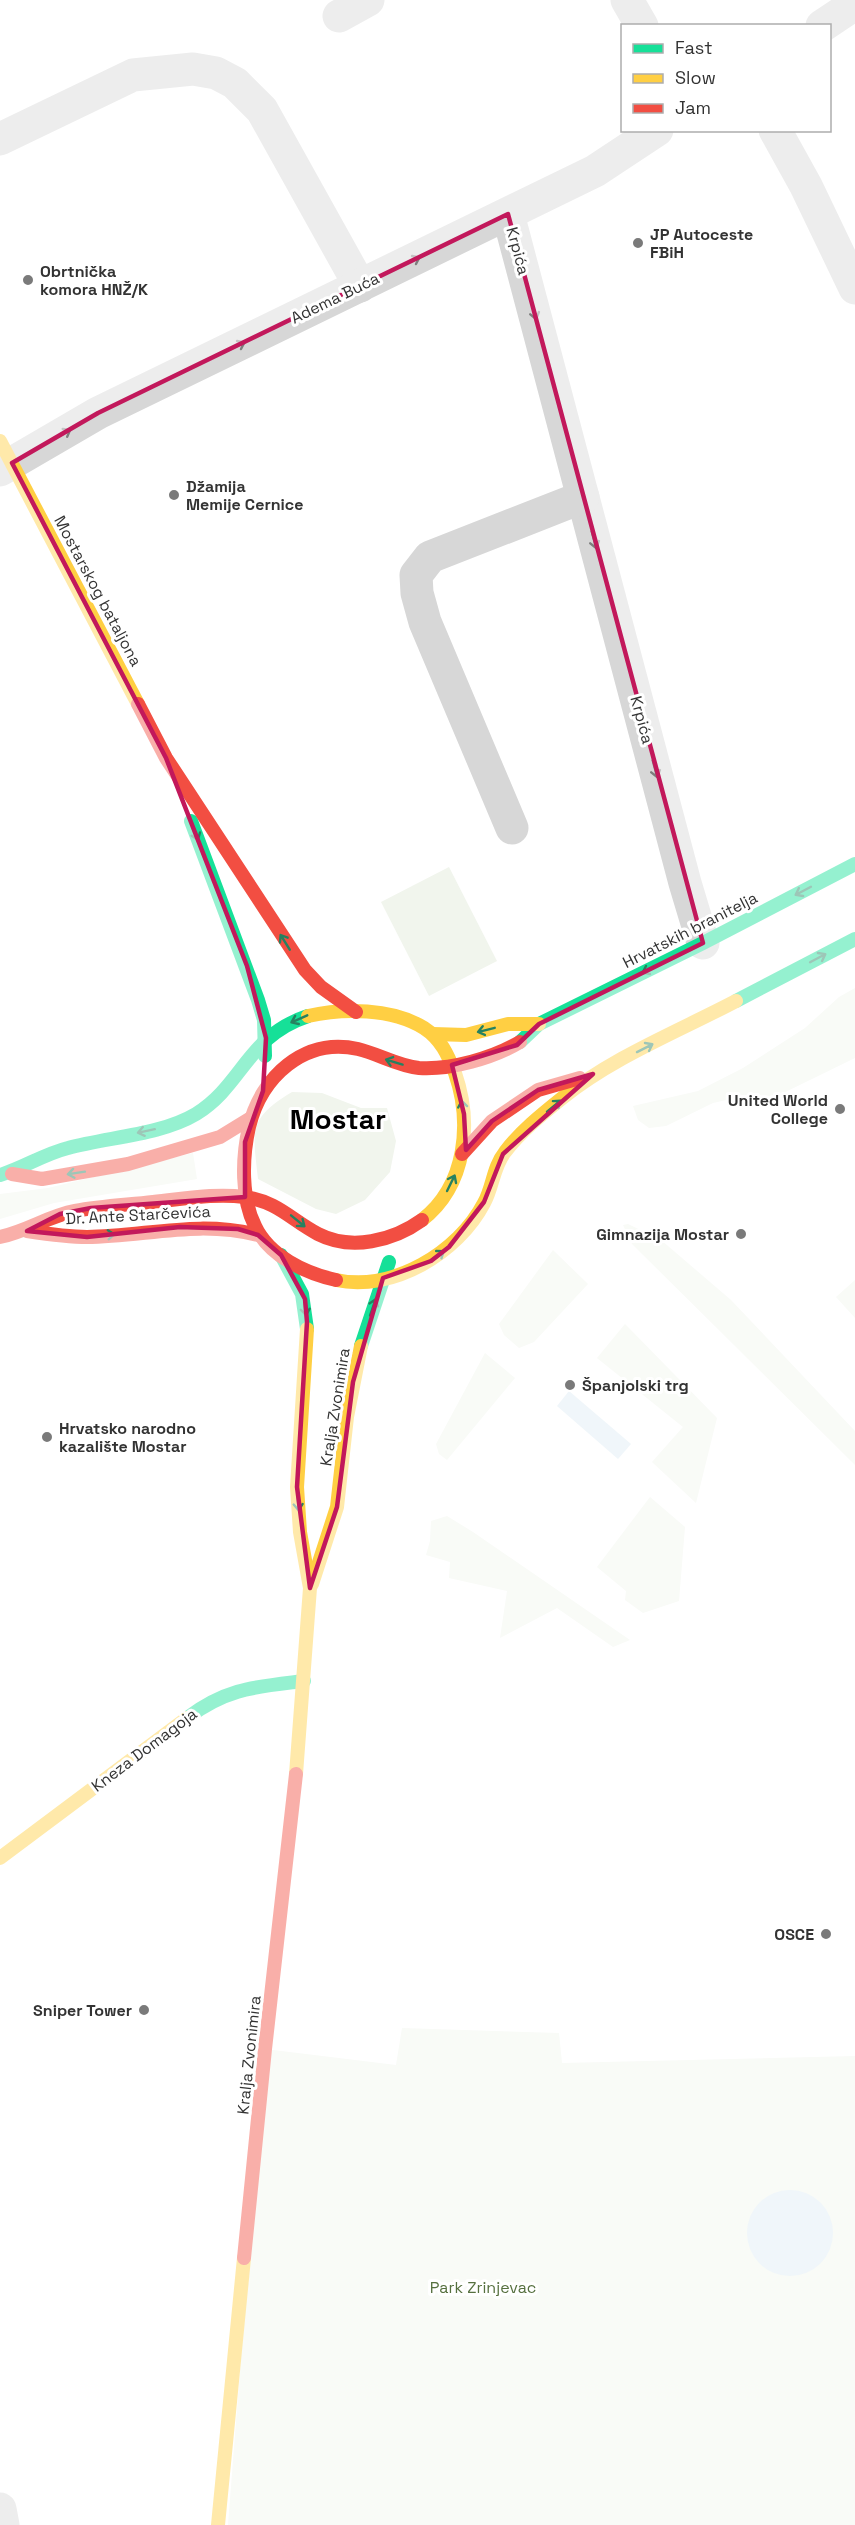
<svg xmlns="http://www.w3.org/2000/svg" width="855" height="2525" viewBox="0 0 855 2525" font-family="'Space Grotesk',sans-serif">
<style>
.green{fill:#f1f5ed}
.water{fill:#ddebf3}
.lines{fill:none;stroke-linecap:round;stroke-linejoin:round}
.street{stroke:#d7d7d7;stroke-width:33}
.fast{stroke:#16e098;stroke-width:14}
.slow{stroke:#ffcf43;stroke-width:14}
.jam{stroke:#f24e42;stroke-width:14}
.oneway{stroke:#7d7d7d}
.oneway2{stroke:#268160}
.marked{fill:none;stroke:#c2185b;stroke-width:4.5;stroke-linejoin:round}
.poi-dot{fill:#7a7a7a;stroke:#fff;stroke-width:2}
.labels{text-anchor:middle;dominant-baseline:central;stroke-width:6;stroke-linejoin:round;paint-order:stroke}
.poi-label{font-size:16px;font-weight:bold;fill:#333;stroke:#fff;text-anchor:start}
.street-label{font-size:16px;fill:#333;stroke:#fff}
.park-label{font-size:16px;fill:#56703f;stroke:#fff}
.town-label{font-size:28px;font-weight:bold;fill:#000;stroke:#fff}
</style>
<rect width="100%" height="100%" fill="#fff"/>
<g class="green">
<polygon points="449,867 497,961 429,996 381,902"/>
<polygon points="855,988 855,1058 769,1100 757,1093 713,1103 666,1126 649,1128 638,1120 633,1106 698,1091 743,1068 805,1028 839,997"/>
<path d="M292,1092L322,1093L361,1108H387L396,1141L390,1172L365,1200L336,1214L316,1209L258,1179C253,1131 247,1119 292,1092Z"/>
<polygon points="193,1153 197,1179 54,1203 0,1219 0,1194 48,1188"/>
<polygon points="628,1224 661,1240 731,1300 855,1431 855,1465 632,1244 623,1225"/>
<polygon points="553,1250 588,1284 534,1342 519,1348 504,1335 499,1324"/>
<polygon points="855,1280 855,1318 836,1297"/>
<polygon points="625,1324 717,1418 696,1503 652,1462 683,1427 597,1358"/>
<polygon points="485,1353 515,1378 447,1460 439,1454 436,1444"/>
<polygon points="650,1497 685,1527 679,1601 643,1613 625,1600 626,1591 597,1567"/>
<polygon points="447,1516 473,1532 630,1640 613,1647 557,1608 500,1638 507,1591 449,1578 450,1562 426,1555 430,1541 431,1521"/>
<polygon points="402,2028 559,2033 562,2063 855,2056 855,2525 228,2525 265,2049 396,2065"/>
</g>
<g class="water">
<polygon points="569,1391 631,1444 618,1459 557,1406"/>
<circle cx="790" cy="2233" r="43"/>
</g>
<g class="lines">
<g class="street">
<polyline points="627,0 642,26"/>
<polyline points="339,16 368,0"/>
<polyline points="822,26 855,4"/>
<polyline points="775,130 806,186 855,288"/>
<polyline points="0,139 133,75 193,69 216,73 235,83 262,110 360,286"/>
<polyline points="508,214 685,883 703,943"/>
<polyline points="0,470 98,413 595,171 657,130"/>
<polyline points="512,828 425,622 417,593 416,575 430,557 583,497"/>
<polyline points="0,2509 3,2525"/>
</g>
<g class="fast">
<polyline points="191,821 258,1000 264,1020 265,1056"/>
<polyline points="736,1001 855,939"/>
<polyline points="520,1042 539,1024 703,943 855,864"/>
<path d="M0,1175C23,1168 44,1154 68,1148C108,1137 161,1135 196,1114C243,1085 247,1036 308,1016"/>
<polyline points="281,1255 302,1294 307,1329"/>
<polyline points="361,1346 389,1262"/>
<path d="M187,1718C227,1688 255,1687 304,1681"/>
</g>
<g class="slow">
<polyline points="0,441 138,704"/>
<path d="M308,1016C343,1008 392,1008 424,1028C441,1039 448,1055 455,1073C472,1122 467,1185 422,1220"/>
<polyline points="433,1034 466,1035 508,1024 539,1024"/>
<path d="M336,1280C393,1292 458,1253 484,1203C493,1187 493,1167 505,1152C520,1132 541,1115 561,1099C613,1057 677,1032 736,1001"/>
<polyline points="312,1584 337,1507 347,1417 361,1346"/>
<polyline points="296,1774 310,1588 300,1532 297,1487 307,1329"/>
<polyline points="0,1858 187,1718"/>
<polyline points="218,2525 244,2258"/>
</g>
<g class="jam">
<polyline points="138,704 166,758 305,970 321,987 356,1012"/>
<polyline points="462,1154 492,1121 538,1090 580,1078"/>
<polyline points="12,1174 42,1179 128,1164 220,1137 251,1118"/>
<path d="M27,1231C47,1234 67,1237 87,1237C147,1236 198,1220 258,1235"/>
<path d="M0,1237C28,1231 48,1216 75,1211C101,1206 127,1205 153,1202C184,1199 214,1193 245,1197C278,1202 290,1219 318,1234C351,1251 393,1241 422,1220"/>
<path d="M336,1280C305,1273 269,1256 255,1226C241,1198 242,1158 249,1127C261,1077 304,1037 358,1049C379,1054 398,1066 419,1068C451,1070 493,1058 520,1042"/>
<polyline points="244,2258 265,2049 296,1774"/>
</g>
</g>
<defs><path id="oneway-shaft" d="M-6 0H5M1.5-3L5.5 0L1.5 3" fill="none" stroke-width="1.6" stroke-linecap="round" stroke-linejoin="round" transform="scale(1.5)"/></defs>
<g class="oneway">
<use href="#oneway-shaft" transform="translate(412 261) rotate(-26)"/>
<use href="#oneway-shaft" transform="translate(534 311) rotate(75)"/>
<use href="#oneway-shaft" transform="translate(237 346) rotate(-26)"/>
<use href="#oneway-shaft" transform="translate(63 434) rotate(-30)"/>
<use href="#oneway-shaft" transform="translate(594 540) rotate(75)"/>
<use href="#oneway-shaft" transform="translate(655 769) rotate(75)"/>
</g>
<g class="oneway2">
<use href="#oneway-shaft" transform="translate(195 832) rotate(69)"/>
<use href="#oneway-shaft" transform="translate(803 891) rotate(152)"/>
<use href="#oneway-shaft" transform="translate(285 942) rotate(-122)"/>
<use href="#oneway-shaft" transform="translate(818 958) rotate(-28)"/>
<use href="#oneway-shaft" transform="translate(650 969) rotate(154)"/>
<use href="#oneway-shaft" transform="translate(299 1019) rotate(156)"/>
<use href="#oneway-shaft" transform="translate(486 1030) rotate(166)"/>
<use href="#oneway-shaft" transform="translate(645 1048) rotate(-27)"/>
<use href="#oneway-shaft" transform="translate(394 1062) rotate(-163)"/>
<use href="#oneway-shaft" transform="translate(554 1106) rotate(-39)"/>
<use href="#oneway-shaft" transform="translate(463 1109) rotate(-99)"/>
<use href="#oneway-shaft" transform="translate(146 1131) rotate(168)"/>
<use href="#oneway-shaft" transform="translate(76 1173) rotate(171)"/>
<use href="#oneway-shaft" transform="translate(451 1183) rotate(-64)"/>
<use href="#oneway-shaft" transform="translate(298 1221) rotate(39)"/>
<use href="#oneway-shaft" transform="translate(106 1235) rotate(-5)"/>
<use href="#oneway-shaft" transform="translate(437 1256) rotate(-36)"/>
<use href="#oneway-shaft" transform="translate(305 1307) rotate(83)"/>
<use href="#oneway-shaft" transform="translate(373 1307) rotate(-71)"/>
<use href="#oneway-shaft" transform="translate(298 1502) rotate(86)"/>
</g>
<path d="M0 0H855V2525H0ZM508,214L703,943L539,1024L517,1045L452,1065L464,1114L466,1150L492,1121L538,1090L593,1074L503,1154L484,1202L449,1247L431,1261L383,1278L353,1382L337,1507L310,1588L297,1487L307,1322L305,1299L281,1255L258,1235L238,1229L180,1227L87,1237L27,1231L60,1214L91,1208L245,1197V1142L263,1091L266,1038L247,966L166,758L12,463L98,413Z" fill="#fff" fill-opacity=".55" fill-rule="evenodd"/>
<path class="marked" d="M508,214L703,943L539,1024L517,1045L452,1065L464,1114L466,1150L492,1121L538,1090L593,1074L503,1154L484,1202L449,1247L431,1261L383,1278L353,1382L337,1507L310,1588L297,1487L307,1322L305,1299L281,1255L258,1235L238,1229L180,1227L87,1237L27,1231L60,1214L91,1208L245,1197V1142L263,1091L266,1038L247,966L166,758L12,463L98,413Z"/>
<g class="poi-dot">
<circle cx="638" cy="243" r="6"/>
<circle cx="28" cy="280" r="6"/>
<circle cx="174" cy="495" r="6"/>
<circle cx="840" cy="1109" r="6"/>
<circle cx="741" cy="1234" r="6"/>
<circle cx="570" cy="1385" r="6"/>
<circle cx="47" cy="1437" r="6"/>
<circle cx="826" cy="1934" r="6"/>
<circle cx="144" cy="2010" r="6"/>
</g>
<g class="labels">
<g class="poi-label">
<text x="650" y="234">JP Autoceste<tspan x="650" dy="18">FBiH</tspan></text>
<text x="40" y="271">Obrtnička<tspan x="40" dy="18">komora HNŽ/K</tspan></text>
<text x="186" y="486">Džamija<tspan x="186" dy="18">Memije Cernice</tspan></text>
<text x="828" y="1100" text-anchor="end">United World<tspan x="828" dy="18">College</tspan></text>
<text x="729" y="1234" text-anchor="end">Gimnazija Mostar</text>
<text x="582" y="1385">Španjolski trg</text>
<text x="59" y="1428">Hrvatsko narodno<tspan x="59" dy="18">kazalište Mostar</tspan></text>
<text x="814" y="1934" text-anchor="end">OSCE</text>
<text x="132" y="2010" text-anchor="end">Sniper Tower</text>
</g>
<g class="street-label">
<text transform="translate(518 251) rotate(75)">Krpića</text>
<text transform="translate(335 298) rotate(-26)">Adema Buća</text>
<text transform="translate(98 591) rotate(62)">Mostarskog bataljona</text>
<text transform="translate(642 720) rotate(75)">Krpića</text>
<text transform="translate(690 930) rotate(-27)">Hrvatskih branitelja</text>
<text transform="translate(138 1215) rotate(-3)">Dr. Ante Starčevića</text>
<text transform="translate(335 1407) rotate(-81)">Kralja Zvonimira</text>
<text transform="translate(144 1750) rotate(-37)">Kneza Domagoja</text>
<text transform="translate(249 2055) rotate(-84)">Kralja Zvonimira</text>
</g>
<g class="park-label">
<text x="483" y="2287">Park Zrinjevac</text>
</g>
<g class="town-label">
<text x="338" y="1119">Mostar</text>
</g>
</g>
<rect x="621" y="24" width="210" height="108" fill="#ffffff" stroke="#adadad" stroke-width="1.5"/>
<rect x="633" y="44" width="30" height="9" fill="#16e098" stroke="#adadad" stroke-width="1.5"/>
<text x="675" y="54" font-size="18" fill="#333333">Fast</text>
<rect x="633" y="74" width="30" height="9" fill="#ffcf43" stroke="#adadad" stroke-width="1.5"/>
<text x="675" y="84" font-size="18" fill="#333333">Slow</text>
<rect x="633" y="104" width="30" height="9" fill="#f24e42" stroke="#adadad" stroke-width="1.5"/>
<text x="675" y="114" font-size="18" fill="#333333">Jam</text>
</svg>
